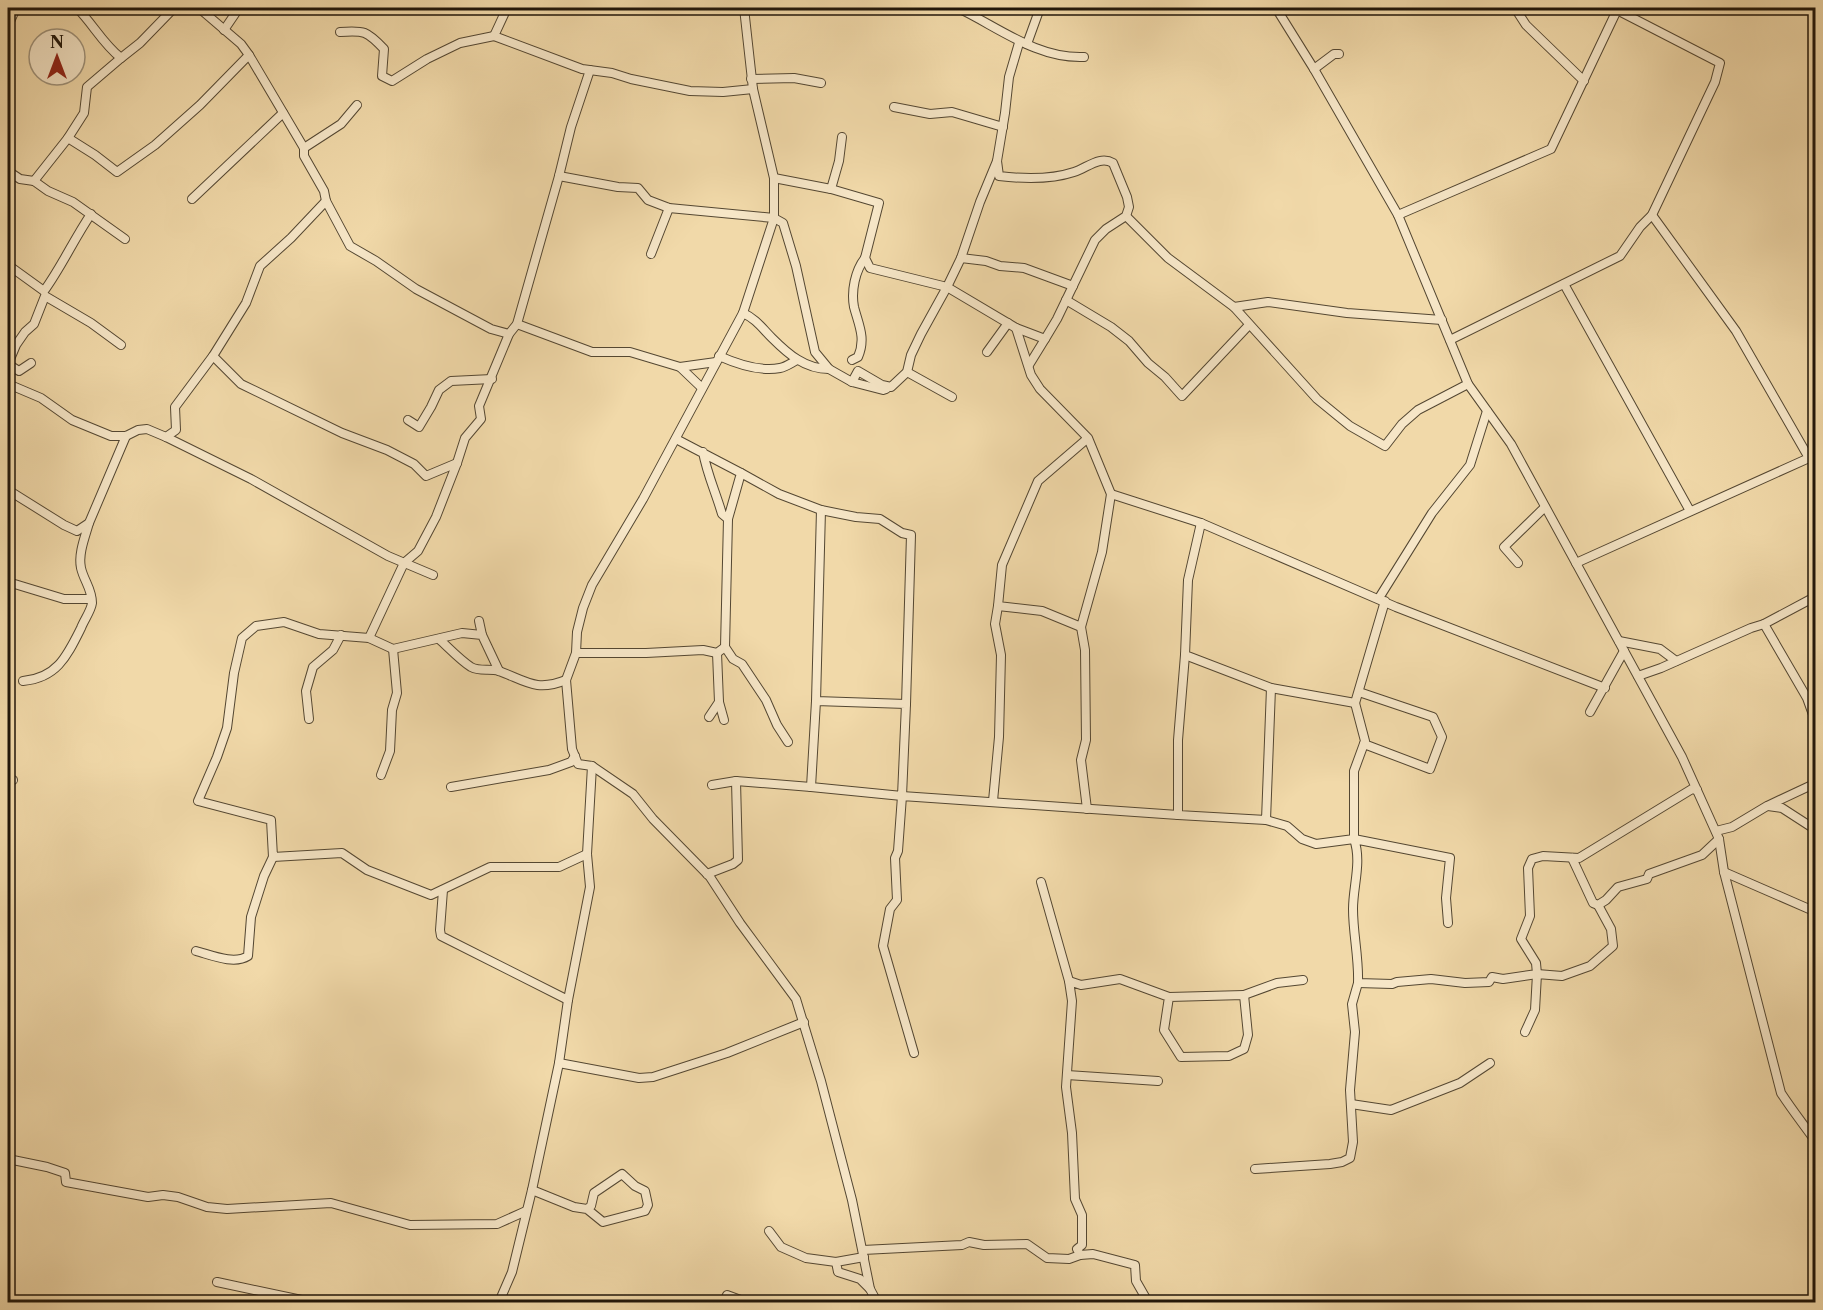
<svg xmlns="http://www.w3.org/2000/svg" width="1823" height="1310" viewBox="0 0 1823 1310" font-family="'Libre Caslon Text',serif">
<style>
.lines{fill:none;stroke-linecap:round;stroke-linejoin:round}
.minor-casing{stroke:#544732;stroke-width:10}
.minor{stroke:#f6e6c7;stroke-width:8}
</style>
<rect width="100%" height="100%" fill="#f1d9a9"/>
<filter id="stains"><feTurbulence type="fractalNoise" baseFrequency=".00333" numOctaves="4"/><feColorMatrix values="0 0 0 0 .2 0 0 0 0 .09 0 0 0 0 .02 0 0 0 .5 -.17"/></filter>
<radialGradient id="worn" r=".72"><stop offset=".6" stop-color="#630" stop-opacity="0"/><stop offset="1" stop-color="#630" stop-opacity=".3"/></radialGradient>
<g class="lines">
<g class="minor-casing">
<g id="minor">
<path d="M77,8C93,24 103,44 121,58L140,43L174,8"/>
<polyline points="199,8 241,44 249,55 304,148 304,156 324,191 326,201 350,246 376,261 416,289 491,329 509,334"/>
<polyline points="507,8 494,36 582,69 612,73 631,79 690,91 723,92 753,89"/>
<polyline points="838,8 846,10"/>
<path d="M958,8C998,27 1037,59 1084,57"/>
<path d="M1276,8L1314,69L1398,215L1468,384L1511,444L1682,757L1719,839L1724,872L1781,1093C1792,1110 1804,1125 1816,1142"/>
<polyline points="1515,8 1526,25 1584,81"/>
<polyline points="8,26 16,8"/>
<polyline points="224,30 239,8"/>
<path d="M340,32C364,30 367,31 384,49L382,76L392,81L427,59L460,43L494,36"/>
<polyline points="1027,44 1040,8"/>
<polyline points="1314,69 1334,54 1339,54"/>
<polyline points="751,79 794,78 821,83"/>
<polyline points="894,107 930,114 952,112 1003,127"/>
<polyline points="68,138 84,113 87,87 121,58"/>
<polyline points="304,148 341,124 357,105"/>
<polyline points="8,171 20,179 34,181 48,191 73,202 125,239"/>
<path d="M559,176L618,187L638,188L648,200L669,208L774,218L783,223L796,266L815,352L829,369L852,382L858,371L882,385L891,387L907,372L911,355L921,334L947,287L1016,328L1045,339L1057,319L1095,240L1106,229L1126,216L1129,207L1127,197L1113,163C1100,155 1087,168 1074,172C1050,180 1024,179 999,176L997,161L1005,113L1009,77L1019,43"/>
<polyline points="774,178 831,189 879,203 865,258 870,268 947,287 961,258 986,261 1000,266 1024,268 1073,286"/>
<polyline points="34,181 68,138 95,155 117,172 155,145 200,105 249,55"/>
<polyline points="831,189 839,161 842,137"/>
<polyline points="192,199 283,113"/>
<polyline points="1398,215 1551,149 1618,8"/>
<polyline points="1126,216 1168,258 1234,307 1317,399 1350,426 1385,446 1402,424 1418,410 1468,384"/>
<polyline points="651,254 669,208"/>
<polyline points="961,258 980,202 997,161"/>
<path d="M8,265L44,291C62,266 74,239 91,214"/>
<polyline points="1564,284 1690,511"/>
<polyline points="1066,300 1111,327 1129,341 1148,363 1165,377 1182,396 1249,325"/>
<polyline points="1234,307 1268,302 1347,313 1442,320"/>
<path d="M743,313C756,319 762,328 772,338C788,354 805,369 829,369"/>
<polyline points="517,324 592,352 630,352 680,367 702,388"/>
<polyline points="1016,328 1031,375 1040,389 1088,438 1111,494 1102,552 1081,627 1042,611 998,606 1002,565 1038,481 1088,438"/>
<polyline points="1450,340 1620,256 1640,227 1652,215 1715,82 1720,63 1617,10"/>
<polyline points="987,352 1008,323"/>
<polyline points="213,356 241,384 342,433 387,450 414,464 426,476 457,463"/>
<path d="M719,356C737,364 760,372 780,368C786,367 791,363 797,360"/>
<path d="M852,360L858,357C866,338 859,326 854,307C851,291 855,271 865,258"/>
<polyline points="8,364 16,345 25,332 34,324 45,296 91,323 121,345"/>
<polyline points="8,364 19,371 31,363"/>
<polyline points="1029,365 1045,339"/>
<polyline points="680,367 716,362"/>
<polyline points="907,372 952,397"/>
<polyline points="852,382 883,390 886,389"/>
<polyline points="8,384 41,398 72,420 111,436 126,436 138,430 147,429 166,437 251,479 388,556 433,575"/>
<polyline points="408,420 419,427 431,407 439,390 451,381 492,379"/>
<polyline points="166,437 176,430 175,407 213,356 246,303 260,266 291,238 326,201"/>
<path d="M676,439L741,473L728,519L722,514C716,493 707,474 703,452"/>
<polyline points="741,473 779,494 821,510 856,517 880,519 902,533 911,535 906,704"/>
<polyline points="8,490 64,525 77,531 89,523 126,436"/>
<polyline points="1111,494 1201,523 1396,607 1605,688"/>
<polyline points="1201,523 1188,580 1185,655 1271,688 1355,703 1385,601"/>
<polyline points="1518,563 1504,547 1545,507"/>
<polyline points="1576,563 1809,458 1736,331 1652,215"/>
<polyline points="8,582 64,599 91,599"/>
<polyline points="1379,598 1432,513 1470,465 1487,411"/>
<polyline points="479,621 482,635"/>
<polyline points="1764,624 1811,599"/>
<polyline points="1081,627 1085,650 1086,740 1081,760 1087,809"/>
<polyline points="369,638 404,563 418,551 436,517 457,463 465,438 481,419 479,406 509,334 517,324 559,176 571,127 590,70"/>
<path d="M439,639C449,648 460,660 471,667C480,672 490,668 499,671C526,681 536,692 566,680"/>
<polyline points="1619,641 1660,649 1676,661"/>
<polyline points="725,647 733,659 742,664 766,700 777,725 788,742"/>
<polyline points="576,653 646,653 703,650 717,653 725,647 728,519"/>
<polyline points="1185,655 1178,740 1178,815 1266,820 1271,688"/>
<polyline points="499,671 482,635 462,633 393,649 369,638 319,634 284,622 256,626 242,638 234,673 227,728 217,757 198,801 271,820 273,857 342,853 367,870 431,895 490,867 559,867 587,854"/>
<polyline points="1638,676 1661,668 1751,628 1764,624 1807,698 1816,723"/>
<path d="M23,681C57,678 67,656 81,628C84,620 91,611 92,603C92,589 84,581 81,568C78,554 85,537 89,523"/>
<polyline points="1359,692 1433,717 1442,737 1430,769 1364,744"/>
<polyline points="816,701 906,704 902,796 811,787 816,701 821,510"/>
<polyline points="719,702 724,720"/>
<polyline points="1590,712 1624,651"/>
<polyline points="709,717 719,702 717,653"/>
<polyline points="309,719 306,691 313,667 333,650 341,635"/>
<polyline points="592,766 633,794 653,819 710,877 740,923 796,999 821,1081 852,1200 870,1289 877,1302"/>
<polyline points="381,775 390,751 392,710 397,693 393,649"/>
<polyline points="8,781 13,780"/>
<polyline points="712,785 736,781 811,787"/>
<polyline points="451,787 549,770 571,762 575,756"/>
<polyline points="993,801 999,737 1001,655 995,624 998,606"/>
<polyline points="1768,806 1782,808 1816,830"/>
<polyline points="1266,820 1287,826 1302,839 1316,844 1354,839 1354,771 1365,741 1355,703"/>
<polyline points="1716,831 1732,827 1767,806 1816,783"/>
<polyline points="1572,858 1593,903 1598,905 1606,900 1618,887 1647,879 1649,874 1702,855 1719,839"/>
<polyline points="1724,872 1816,912"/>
<polyline points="707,874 733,864 738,860 736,781"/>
<polyline points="1041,882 1069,981"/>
<polyline points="443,890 440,930 441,936 568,1000"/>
<path d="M1448,923L1446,898L1450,858L1354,839C1362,862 1353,886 1353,909C1353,934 1359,958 1358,983L1392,984L1397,982L1431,979L1465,983L1489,982L1492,977L1503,979L1537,974L1536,963L1521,939L1530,916L1528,868L1532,859L1543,856L1579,858L1692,789L1697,790"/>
<path d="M196,951C211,955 234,965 248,956L251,917L264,876L273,857"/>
<polyline points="1244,995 1277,983 1303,980"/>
<polyline points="1525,1032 1535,1010 1537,974 1562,976 1590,966 1613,946 1611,929 1598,905"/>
<polyline points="914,1053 883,946 890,909 897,900 895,858 898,851 902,796 1178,815"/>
<polyline points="559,1063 639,1078 653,1077 727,1053 804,1022"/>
<polyline points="1067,1075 1158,1081"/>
<polyline points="1351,1104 1391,1110 1460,1083 1490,1063"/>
<polyline points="8,1159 47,1167 65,1173 66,1182 148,1197 163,1195 178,1197 207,1207 227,1209 331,1203 410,1225 497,1224 526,1211"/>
<polyline points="1255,1169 1330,1164 1342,1162 1350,1158 1353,1142 1350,1090 1355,1032 1352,1004 1358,983"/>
<polyline points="532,1190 574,1207 587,1209 591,1206 594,1193 622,1174 635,1186 645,1191 648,1205 645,1211 603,1222 587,1209"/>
<polyline points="769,1231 781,1247 806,1258 836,1262"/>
<polyline points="863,1250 962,1245 969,1242 984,1245 1027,1244 1047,1258 1069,1259 1080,1255 1077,1249 1082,1245 1082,1215 1075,1199 1072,1133 1066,1087 1072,1001 1069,981 1081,985 1120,979 1169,997 1244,995 1248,1035 1244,1049 1229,1056 1181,1057 1164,1030 1169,997"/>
<polyline points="1080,1255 1093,1254 1135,1265 1136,1281 1148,1302"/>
<polyline points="864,1257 836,1262 838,1272 860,1279 870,1289"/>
<polyline points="217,1282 311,1302"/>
<polyline points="499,1302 512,1272 532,1190 559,1063 568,1000 590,887 587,854 592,766 578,764 572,749 566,680 576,653 577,632 583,608 592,585 643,499 743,313 774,218 774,178 753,89 744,8"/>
<polyline points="724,1302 727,1295 746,1302"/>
</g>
</g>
<use href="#minor" class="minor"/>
</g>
<rect width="1823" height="1310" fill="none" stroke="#f1d9a9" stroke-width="30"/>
<rect x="9" y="9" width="1805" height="1292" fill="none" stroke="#20160a" stroke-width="3"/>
<rect x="15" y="15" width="1793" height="1280" fill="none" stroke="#20160a" stroke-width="1.5"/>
<g transform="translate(57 57)"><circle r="28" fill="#f6e6c7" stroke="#a0937b" stroke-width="1.5"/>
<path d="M0-4.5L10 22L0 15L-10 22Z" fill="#8f2418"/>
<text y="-9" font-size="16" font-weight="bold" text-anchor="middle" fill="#20160a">N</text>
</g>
<rect width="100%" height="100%" filter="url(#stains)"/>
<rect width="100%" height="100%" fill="url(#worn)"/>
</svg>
